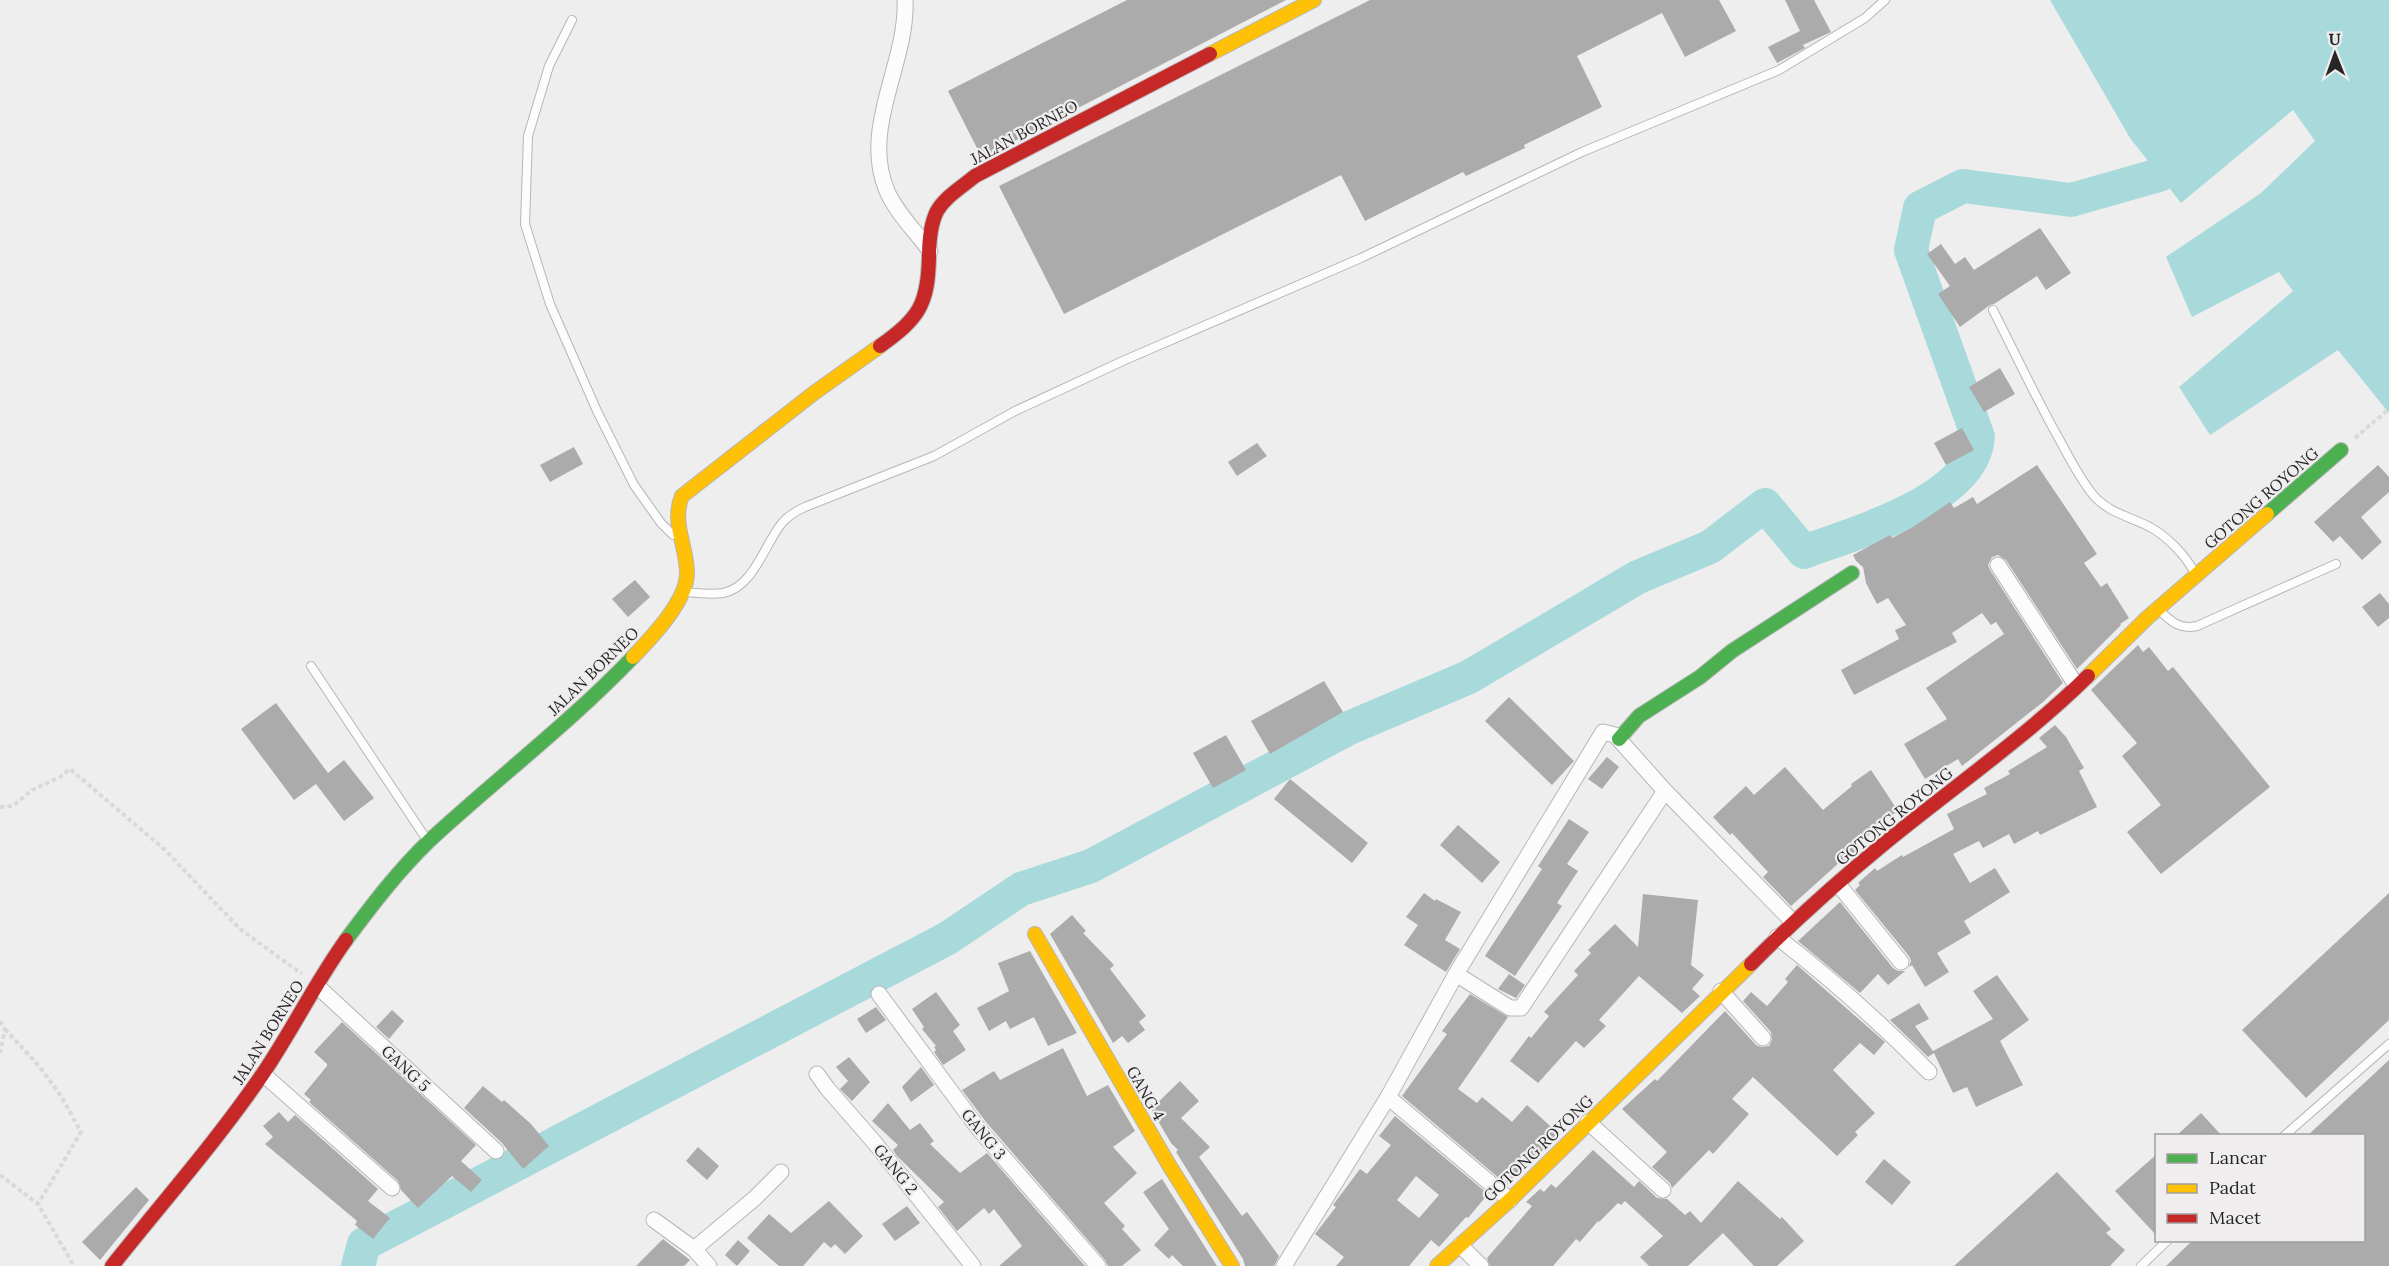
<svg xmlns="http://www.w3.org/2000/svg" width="2389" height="1266" viewBox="0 0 2389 1266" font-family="Lora,serif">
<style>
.water{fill:#a8dadb}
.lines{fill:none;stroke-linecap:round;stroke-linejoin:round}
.river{stroke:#a8dadb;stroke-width:34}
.building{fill:#acabac;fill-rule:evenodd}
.lane-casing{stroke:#b7b6b7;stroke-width:10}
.street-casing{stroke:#b7b6b7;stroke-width:17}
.fast-casing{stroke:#b7b6b7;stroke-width:16}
.slow-casing{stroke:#b7b6b7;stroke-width:16}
.jam-casing{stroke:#b7b6b7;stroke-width:16}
.path{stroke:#d9d9d9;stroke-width:4;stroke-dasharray:4.5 3;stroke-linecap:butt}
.lane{stroke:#fdfcfd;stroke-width:8}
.street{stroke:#fdfcfd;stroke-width:15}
.fast{stroke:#4caf50;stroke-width:14}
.slow{stroke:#ffc107;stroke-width:14}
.jam{stroke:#c62828;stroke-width:14}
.labels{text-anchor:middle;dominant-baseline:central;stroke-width:4.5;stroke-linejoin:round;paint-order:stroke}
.street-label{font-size:16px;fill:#272627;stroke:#f0edef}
</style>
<rect width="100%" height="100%" fill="#efeeef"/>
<polygon class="water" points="2050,0 2389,0 2389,413 2338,350 2210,435 2179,387 2293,291 2279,272 2192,317 2166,257 2261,193 2315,141 2293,110 2181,203 2130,138"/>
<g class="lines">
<path class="river" d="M358,1266L364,1244L948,938L1021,889L1091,866L1349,728L1469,677L1638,577L1710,547L1765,505L1804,552C1854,533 1974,500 1978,437L1911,250L1920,208L1963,186L2071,200L2159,175L2188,137"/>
</g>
<g class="building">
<polygon points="1127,0 1286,0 982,158 948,91"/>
<polygon points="1370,0 1719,0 1736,31 1685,57 1662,13 1577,56 1602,107 1524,145 1525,148 1466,176 1463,172 1365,221 1341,175 1064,314 999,186"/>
<polygon points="1785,0 1814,0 1831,32 1803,45 1805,48 1777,63 1768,47 1800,31"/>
<polygon points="2040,228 2071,273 2046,290 2037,276 1994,304 1990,305 1960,327 1938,294 1950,286 1927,254 1941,244 1955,264 1965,257 1974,270"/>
<polygon points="2000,368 2015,394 1984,412 1969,387"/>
<polygon points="1962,428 1974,450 1946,465 1934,443"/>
<polygon points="1257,443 1267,456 1237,476 1228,462"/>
<polygon points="574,447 583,464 550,482 540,465"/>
<polygon points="2037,465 2097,554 2084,563 2101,587 2107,583 2129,618 2120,624 2121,625 2077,669 2006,560 1998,555 1992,557 1988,565 1990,570 2063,683 2043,702 1962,766 1958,759 1925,779 1904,744 1947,719 1926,688 2004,634 1996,622 1991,625 1982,613 1952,633 1957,642 1854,695 1841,670 1899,639 1895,630 1906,625 1888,598 1877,604 1866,583 1863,567 1856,561 1853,555 1890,535 1892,538 1913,527 1950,502 1954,508 1973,497 1977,504"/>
<polygon points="2378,465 2389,477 2389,492 2361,517 2382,542 2362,560 2340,536 2333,542 2314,522"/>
<polygon points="635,580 650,597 628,617 612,599"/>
<polygon points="2380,593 2389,604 2389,618 2378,627 2362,607"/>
<polygon points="2138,645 2143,652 2149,647 2168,671 2173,667 2270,787 2161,874 2127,832 2161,805 2122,756 2137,743 2091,690"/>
<polygon points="1324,681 1343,712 1270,754 1251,721"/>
<polygon points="1509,697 1574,761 1552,785 1485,721"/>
<polygon points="276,703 328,773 344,760 374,798 344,821 316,784 294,800 241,729"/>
<polygon points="2055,725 2066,737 2084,768 2079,771 2097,807 2040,835 2038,831 2014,844 2009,834 1983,848 1979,841 1953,854 1970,883 1995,868 2010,892 1964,921 1971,933 1937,953 1949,972 1925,987 1912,965 1909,967 1911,961 1909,956 1855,890 1860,885 1858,883 1875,868 1877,871 1902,855 1903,857 1954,829 1947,814 1987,794 1984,788 2010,774 2008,771 2047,747 2039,738"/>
<polygon points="1226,735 1246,770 1213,788 1193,753"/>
<polygon points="1607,757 1619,767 1602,789 1588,779"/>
<polygon points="1785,767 1823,810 1852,786 1851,784 1871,770 1898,811 1875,826 1877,828 1857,845 1859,848 1842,863 1841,861 1791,906 1763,877 1768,872 1732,833 1730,835 1713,817 1746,786 1754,795"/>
<polygon points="1290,779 1368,843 1352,863 1274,799"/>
<polygon points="1569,819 1589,832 1567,864 1578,871 1557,903 1562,906 1515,976 1485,956 1542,869 1538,866"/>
<polygon points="1458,825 1500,862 1482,883 1440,845"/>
<polygon points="1424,893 1435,901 1436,899 1461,912 1445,940 1460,949 1446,972 1404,945 1418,925 1406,917"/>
<polygon points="2389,893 2389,1020 2306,1098 2242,1030"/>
<polygon points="1643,894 1698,900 1691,965 1704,975 1692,989 1700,996 1682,1013 1639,976 1599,1020 1606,1026 1584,1048 1576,1041 1538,1083 1510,1061 1529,1036 1531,1038 1549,1016 1544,1012 1578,975 1574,971 1591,953 1588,950 1615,924 1638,947"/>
<polygon points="1840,902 1893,968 1898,971 1905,971 1888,985 1878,974 1860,993 1798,941"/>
<polygon points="1072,915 1086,931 1083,933 1114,965 1110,969 1146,1016 1139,1022 1145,1030 1128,1043 1122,1036 1113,1043 1050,934"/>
<polygon points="1030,951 1077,1033 1048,1046 1034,1017 1010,1029 1006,1021 989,1031 977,1008 1009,991 998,963"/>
<polygon points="1797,965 1885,1042 1874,1055 1860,1043 1833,1070 1875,1113 1855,1132 1858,1135 1837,1156 1753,1077 1732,1099 1749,1114 1713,1154 1709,1150 1672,1188 1670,1183 1652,1167 1667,1152 1622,1109 1655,1079 1657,1081 1725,1011 1756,1045 1761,1047 1769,1046 1772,1040 1771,1032 1743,1001 1751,992 1767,1006 1788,982 1785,979"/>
<polygon points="1509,974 1525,985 1516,998 1498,989"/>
<polygon points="1997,975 2029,1020 2000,1041 2023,1085 1976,1107 1967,1087 1953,1093 1934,1053 1928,1057 1890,1020 1919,1003 1929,1019 1915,1026 1933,1051 1993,1019 1973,991"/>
<polygon points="936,992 960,1025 953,1031 966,1050 943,1065 934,1052 936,1050 934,1047 936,1046 922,1029 924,1027 912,1009"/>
<polygon points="1470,994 1508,1017 1458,1089 1477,1103 1482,1097 1512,1122 1527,1105 1559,1134 1541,1152 1540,1150 1507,1185 1402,1096 1447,1034 1442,1031"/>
<polygon points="876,1007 886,1020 866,1033 857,1019"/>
<polygon points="392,1010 404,1021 389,1039 376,1027"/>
<polygon points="342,1022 476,1145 461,1161 482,1180 471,1192 452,1176 418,1208 401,1190 398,1181 309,1102 311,1100 304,1094 327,1066 327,1064 314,1052"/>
<polygon points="1063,1048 1087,1096 1108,1085 1135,1131 1113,1147 1137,1173 1104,1203 1125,1226 1122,1229 1141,1250 1122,1266 1108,1266 1105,1260 986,1122 962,1090 994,1071 1000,1080"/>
<polygon points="849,1057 870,1082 852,1101 840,1089 848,1081 836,1067"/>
<polygon points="2389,1060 2389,1266 2166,1266 2193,1240 2364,1240 2364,1136 2307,1136"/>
<polygon points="921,1067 934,1085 911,1102 902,1087"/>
<polygon points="1180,1081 1199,1101 1181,1118 1210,1147 1199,1157 1242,1216 1247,1212 1279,1256 1274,1266 1245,1266 1243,1259 1176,1152 1178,1150 1171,1143 1151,1109"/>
<polygon points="483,1086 502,1102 504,1100 531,1124 549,1146 523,1169 502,1143 464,1108"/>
<polygon points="888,1103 910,1130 920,1123 934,1141 930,1144 960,1173 987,1153 1085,1266 999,1266 1022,1246 994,1209 989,1214 984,1208 957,1231 938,1207 944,1202 897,1156 893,1150 898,1145 872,1121"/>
<polygon points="279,1112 288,1122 295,1115 378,1189 368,1201 390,1218 373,1239 355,1225 357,1221 265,1144 273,1137 263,1126"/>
<polygon points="2201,1113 2222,1136 2176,1136"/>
<path d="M1395,1116L1488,1194L1468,1218L1466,1217L1439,1247L1431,1240L1409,1266H1336L1344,1257L1315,1234L1336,1207L1333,1205L1360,1169L1367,1174L1391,1145L1379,1136ZM1416,1176L1439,1195L1419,1218L1397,1200Z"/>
<polygon points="698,1147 719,1166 707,1180 686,1161"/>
<polygon points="1593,1150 1634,1187 1639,1181 1657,1198 1667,1199 1685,1215 1690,1211 1701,1223 1738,1181 1780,1219 1782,1217 1804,1241 1777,1266 1754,1266 1723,1233 1688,1266 1649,1266 1640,1257 1663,1236 1625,1201 1621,1205 1618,1203 1599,1222 1598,1221 1580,1242 1576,1239 1553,1266 1490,1266 1487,1258 1532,1206 1526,1202 1540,1189 1544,1192 1551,1184 1556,1188"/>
<polygon points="2157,1154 2157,1236 2115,1191"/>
<polygon points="1884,1159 1911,1182 1892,1205 1865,1182"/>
<polygon points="2057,1172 2111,1229 2106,1233 2125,1250 2110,1266 1954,1266"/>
<polygon points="1162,1179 1217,1266 1183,1266 1172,1255 1169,1259 1154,1245 1169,1229 1143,1192"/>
<polygon points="136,1187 149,1200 100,1260 82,1242"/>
<polygon points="829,1201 863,1236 845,1254 835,1244 831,1248 824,1242 803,1266 779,1266 747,1238 769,1214 791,1233"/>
<polygon points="907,1206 920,1223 895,1241 882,1224"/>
<polygon points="663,1239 690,1260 684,1266 636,1266"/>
<polygon points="738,1240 750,1251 737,1266 725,1255"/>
</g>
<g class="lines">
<g class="lane-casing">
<g id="lane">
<polyline points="572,20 549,66 528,136 525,224 550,304 597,411 634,485 661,523 673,535"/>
<path d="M1993,310C2015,353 2035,396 2058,437C2069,457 2079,478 2094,496C2109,513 2131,517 2150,527C2168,537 2185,555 2195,573"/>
<path d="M685,592C697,593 710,595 723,593C754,587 764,545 782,523C788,516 796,511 805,507L934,456L1015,411L1125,360L1361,258L1582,152L1779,70L1865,18L1885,0"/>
<path d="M2159,610C2171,621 2179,630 2197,626L2336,564"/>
<polyline points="311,666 427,840"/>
<polyline points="2284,1136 2389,1044"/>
<polyline points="2141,1266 2168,1240"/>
</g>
</g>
<g class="street-casing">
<g id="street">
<path d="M905,0C908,63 860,128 887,191C896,212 916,232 930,251"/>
<polyline points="1998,565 2076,685"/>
<polyline points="1838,884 1901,962"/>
<path d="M1777,937C1831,979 1881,1023 1929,1072"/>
<polyline points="1456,974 1510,1008 1521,1008 1665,791"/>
<polyline points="317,986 496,1151"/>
<polyline points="1721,991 1763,1038"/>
<polyline points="879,994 978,1128 1098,1266"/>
<polyline points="263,1074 392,1188"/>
<polyline points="817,1074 827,1088 874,1142 973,1266"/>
<polyline points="1388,1097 1510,1200"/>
<polyline points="1588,1122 1663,1190"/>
<polyline points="654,1220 694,1249 709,1266"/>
<polyline points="1460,1245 1481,1266"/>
<polyline points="694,1249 755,1198 781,1172"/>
<polyline points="1284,1266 1388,1097 1456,974 1603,732 1615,735 1665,791 1793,922"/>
</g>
</g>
<g class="fast-casing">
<g id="fast">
<polyline points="2267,514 2341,450"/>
<polyline points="1619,739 1639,716 1700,677 1732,651 1852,573"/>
<path d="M346,940C372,905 398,871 429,841C496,779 570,723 633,657"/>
</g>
</g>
<g class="slow-casing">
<g id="slow">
<polyline points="1210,54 1314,0"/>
<path d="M633,657C652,637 687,601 687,573C687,547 671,522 682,496L814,393L880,346"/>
<polyline points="2088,676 2147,618 2267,514"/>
<polyline points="1035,934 1169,1165 1232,1266"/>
<polyline points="1437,1266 1510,1200 1751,964"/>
</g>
</g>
<g class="jam-casing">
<g id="jam">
<path d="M880,346C919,318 928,305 929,257C929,241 930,225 937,211C946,196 962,187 975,176L1210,54"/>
<path d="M1751,964C1792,923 1835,884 1880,847C1949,790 2024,739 2088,676"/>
<path d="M112,1266C162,1203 216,1142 262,1075C292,1031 315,983 346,940"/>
</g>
</g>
<g class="path">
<polyline points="2355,438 2389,409"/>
<polyline points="0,807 13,806 32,790 60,777 70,769 164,849 240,929 302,974"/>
<polyline points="0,1021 5,1029 0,1053"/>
<polyline points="5,1029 39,1066 61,1096 81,1132 38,1204"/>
<polyline points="0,1175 38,1204 74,1266"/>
</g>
<use href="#lane" class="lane"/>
<use href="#street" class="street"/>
<use href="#fast" class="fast"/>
<use href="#slow" class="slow"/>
<use href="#jam" class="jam"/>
</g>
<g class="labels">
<g class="street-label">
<text transform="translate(1024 132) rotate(-28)">JALAN BORNEO</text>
<text transform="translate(2261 498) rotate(-41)">GOTONG ROYONG</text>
<text transform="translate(593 671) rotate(-44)">JALAN BORNEO</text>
<text transform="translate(1894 816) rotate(-39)">GOTONG ROYONG</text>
<text transform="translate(268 1032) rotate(-58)">JALAN BORNEO</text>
<text transform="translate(406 1068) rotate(43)">GANG 5</text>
<text transform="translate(1146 1093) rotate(60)">GANG 4</text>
<text transform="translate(984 1134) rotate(51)">GANG 3</text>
<text transform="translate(1538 1148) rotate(-44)">GOTONG ROYONG</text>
<text transform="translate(896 1169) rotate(51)">GANG 2</text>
</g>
</g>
<rect x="2155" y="1134" width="210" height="108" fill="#f0edef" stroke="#a09d9f" stroke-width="1.5"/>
<rect x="2167" y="1154" width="30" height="9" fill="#4caf50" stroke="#a09d9f" stroke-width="1.5"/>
<text x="2209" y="1164" font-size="18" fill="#272627">Lancar</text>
<rect x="2167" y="1184" width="30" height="9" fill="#ffc107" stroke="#a09d9f" stroke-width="1.5"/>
<text x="2209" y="1194" font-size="18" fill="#272627">Padat</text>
<rect x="2167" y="1214" width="30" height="9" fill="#c62828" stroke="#a09d9f" stroke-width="1.5"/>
<text x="2209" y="1224" font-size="18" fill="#272627">Macet</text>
<g transform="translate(2335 54) rotate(359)" stroke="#f0edef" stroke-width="4.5" paint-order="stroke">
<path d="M0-4.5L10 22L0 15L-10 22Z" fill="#272627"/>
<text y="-9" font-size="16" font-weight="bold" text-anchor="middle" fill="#272627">U</text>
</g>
</svg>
